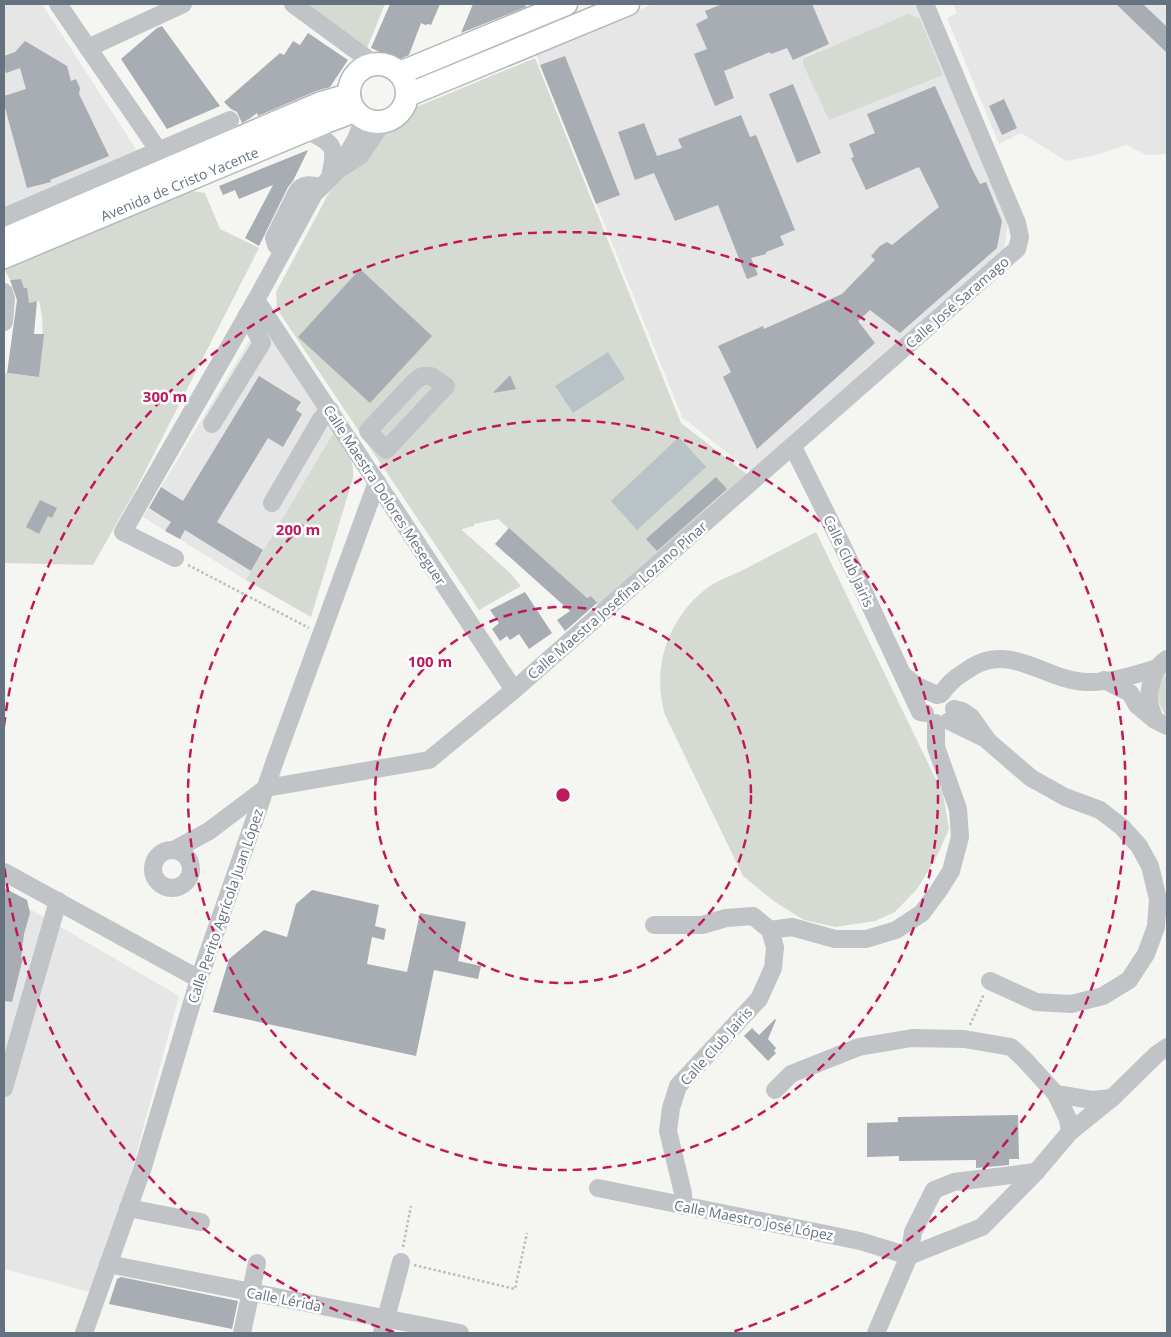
<svg xmlns="http://www.w3.org/2000/svg" width="1171" height="1337" viewBox="0 0 1171 1337" font-family="'Open Sans',sans-serif">
<style>
.built{fill:#e5e6e5}
.green{fill:#d5dbd2}
.water{fill:#b8c2c7}
.building{fill:#a7adb3}
.lines{fill:none;stroke-linecap:round;stroke-linejoin:round}
.major-casing{stroke:#b3b7bb;stroke-width:25}
.path{stroke:#babcbe;stroke-width:2.5;stroke-dasharray:2.5 2.5;stroke-linecap:butt}
.minor{stroke:#c0c4c7;stroke-width:18}
.major{stroke:#fff;stroke-width:22}
.ring{fill:none;stroke:#c2185b;stroke-width:2.5;stroke-dasharray:9 6}
.labels{text-anchor:middle;dominant-baseline:central;stroke-width:5;stroke-linejoin:round;paint-order:stroke}
.street-label{font-size:14px;fill:#657381;stroke:#fff}
.centre{fill:#c2185b;stroke:#fff;stroke-width:2.5}
.ring-label{font-size:15px;text-anchor:middle;font-weight:bold;fill:#c2185b;stroke:#fff;stroke-width:5;stroke-linejoin:round;paint-order:stroke}
</style>
<rect width="100%" height="100%" fill="#f5f5f1"/>
<g class="built">
<polygon points="4,4 42,4 139,154 4,209"/>
<polygon points="653,4 916,4 1008,223 1003,255 754,474 682,417 536,54"/>
<polygon points="953,4 1167,4 1167,154 1147,155 1126,145 1096,155 1066,161 1021,133 999,144 947,18 957,13"/>
<polygon points="257,328 266,328 335,430 246,580 143,517"/>
<polygon points="4,894 179,996 98,1294 4,1269"/>
</g>
<g class="green">
<polygon points="302,4 385,4 367,48"/>
<polygon points="908,14 920,19 943,75 829,120 803,64 803,59"/>
<polygon points="535,58 681,423 752,478 602,610 591,596 587,598 498,519 474,524 474,526 462,529 462,530 509,572 521,586 479,610 277,309 276,292 363,129"/>
<path d="M183,190L205,193L220,229L259,248L135,491L93,565L4,563V373L39,377C41,350 46,327 39,301L29,303L21,279L10,280L4,268V262Z"/>
<path d="M335,430C344,446 355,459 353,478L311,617L246,580Z"/>
<path d="M816,532L943,794L949,829L937,856L917,889L895,912L875,921L835,927L804,920L775,902L743,876L665,715C651,668 668,618 707,588C717,581 730,576 741,571C766,558 791,545 816,532Z"/>
<path d="M1167,673V717C1156,704 1155,686 1167,673Z"/>
</g>
<g class="water">
<polygon points="608,352 625,379 573,413 555,386"/>
<polygon points="679,437 706,467 637,530 611,501"/>
</g>
<g class="building">
<polygon points="390,4 440,4 431,25 428,24 425,25 421,23 409,55 398,60 371,48"/>
<polygon points="473,4 525,4 526,7 461,33"/>
<polygon points="722,4 812,4 829,44 793,60 787,48 771,54 770,52 724,71 734,98 715,106 694,54 707,49 696,24 708,18 705,11"/>
<polygon points="1116,4 1143,4 1167,27 1167,53"/>
<polygon points="162,26 220,106 167,129 121,59 157,28"/>
<polygon points="308,33 348,60 330,87 316,91 258,116 257,113 249,119 242,123 237,112 231,109 224,102 280,53 284,55 293,41 300,45"/>
<polygon points="25,41 67,66 71,81 76,79 80,88 79,94 109,156 50,180 51,182 27,188 4,104 4,96 26,89 20,68 6,73 4,67 4,56 15,52"/>
<polygon points="565,56 620,195 596,204 540,65"/>
<polygon points="793,84 821,153 797,163 769,94"/>
<polygon points="935,86 973,171 980,184 986,182 1002,221 997,248 900,333 870,310 858,321 875,343 757,449 723,377 731,372 718,346 763,326 764,329 842,294 875,260 871,256 880,246 887,242 892,245 939,207 919,167 866,190 851,158 854,157 849,144 875,133 867,114"/>
<polygon points="1004,99 1017,128 1002,135 989,106"/>
<polygon points="741,115 750,137 756,135 795,230 780,236 784,245 766,252 766,254 751,258 758,275 747,279 718,205 675,221 654,173 635,180 618,132 644,123 657,156 682,148 678,139"/>
<polygon points="308,150 293,181 288,187 259,246 245,238 273,185 239,199 235,190 223,195 219,186"/>
<polygon points="360,269 432,336 370,403 298,337"/>
<polygon points="21,279 24,288 27,288 29,303 37,301 34,334 44,334 39,377 7,373 17,300 10,280"/>
<polygon points="510,375 516,389 493,393"/>
<polygon points="259,376 301,402 296,410 302,414 283,447 268,438 217,522 263,550 251,571 185,530 180,539 165,531 171,522 149,508 161,487 183,501"/>
<polygon points="716,477 727,489 657,551 646,539"/>
<polygon points="40,500 57,508 52,518 48,516 39,534 26,527"/>
<polygon points="509,528 587,598 591,596 597,603 565,631 557,620 570,611 495,544"/>
<polygon points="525,592 552,633 529,649 519,634 510,640 507,636 500,641 492,629 499,623 490,610"/>
<polygon points="4,888 27,900 30,913 24,934 21,958 23,958 12,1002 4,1001"/>
<polygon points="312,890 379,905 375,926 386,929 384,940 372,937 367,964 407,972 420,913 466,922 458,961 481,966 478,979 434,970 416,1056 213,1012 229,959 264,930 287,937 296,904"/>
<polygon points="775,1019 776,1020 768,1039 776,1048 774,1051 776,1053 768,1061 744,1036 752,1028 759,1035"/>
<polygon points="1018,1115 1019,1159 1009,1159 1009,1165 976,1168 976,1160 899,1161 899,1156 867,1157 867,1123 898,1122 898,1117"/>
<polygon points="121,1277 238,1301 232,1329 109,1304 117,1279"/>
</g>
<g class="lines">
<g class="major-casing">
<g id="major">
<circle cx="378" cy="93" r="29"/>
<polyline points="400,73 566,4"/>
<polyline points="408,95 628,4"/>
<polyline points="4,239 321,103 349,95"/>
<path id="s1" d="M4,257L328,121L355,111"/>
</g>
</g>
<g class="path">
<polyline points="188,565 309,628"/>
<polyline points="970,1025 984,994"/>
<polyline points="403,1247 411,1206"/>
<polyline points="414,1265 515,1289 527,1233"/>
</g>
<g class="minor">
<polyline points="58,4 165,160"/>
<polyline points="293,4 373,63"/>
<polyline points="88,48 183,4"/>
<polyline points="383,122 360,156 338,170 314,194 256,300 514,690"/>
<path d="M306,130C335,144 337,146 330,177"/>
<polyline points="340,167 356,139 364,119"/>
<polyline points="4,217 230,120"/>
<path d="M282,251L276,245L274,238L297,192C303,183 311,185 321,187"/>
<polyline points="4,292 6,299 4,322"/>
<polygon points="422,376 431,376 446,386 386,450 368,431 414,382"/>
<polyline points="212,424 262,343 247,315"/>
<polyline points="793,447 841,543 920,712 925,713"/>
<polyline points="272,503 321,419 330,410"/>
<polyline points="175,558 123,532 256,300"/>
<polyline points="903,675 917,686 937,695"/>
<polyline points="1104,680 1130,693 1137,705 1155,720 1167,726"/>
<path d="M941,694C952,679 957,677 972,667C1011,643 1046,680 1085,682C1109,683 1135,675 1157,668"/>
<polyline points="954,709 962,711 971,717 988,741 1031,778 1065,797 1100,810 1122,827 1139,846 1150,866 1158,899 1156,927 1146,954 1129,980 1103,996 1071,1004 1036,1002 990,981"/>
<path d="M1155,720C1153,715 1151,710 1150,705C1147,689 1154,667 1167,659"/>
<polyline points="949,721 986,739"/>
<polyline points="174,850 209,831 266,788 429,760 514,690 1017,249 1020,237 1017,223 925,4"/>
<circle cx="172" cy="869" r="19"/>
<polyline points="4,872 199,979"/>
<polyline points="654,925 702,925 726,918 753,916 770,930 775,947 773,968 759,999 678,1086 671,1108 668,1131 683,1193 683,1206"/>
<polyline points="770,930 792,927 835,939 866,939 896,930 922,913 939,890 951,871 960,837 958,809 936,747 936,723"/>
<polyline points="4,1088 58,901"/>
<polyline points="775,1090 791,1074 859,1047 912,1038 964,1039 1011,1047 1024,1059 1056,1094 1068,1119 1070,1132"/>
<polyline points="1056,1094 1092,1100 1112,1098"/>
<polyline points="598,1188 860,1241 909,1256"/>
<polyline points="128,1208 201,1222"/>
<polyline points="909,1256 982,1227 1036,1172 1070,1132 1112,1098 1157,1054 1167,1047"/>
<polyline points="108,1264 460,1333"/>
<polyline points="84,1333 143,1167 199,979 277,755 377,482"/>
<polyline points="242,1333 257,1263"/>
<polyline points="382,1333 401,1262"/>
<polyline points="876,1333 909,1256 913,1232 934,1190 954,1182 1036,1172"/>
</g>
<use href="#major" class="major"/>
</g>
<g class="ring">
<circle cx="563" cy="795" r="188"/>
<circle cx="563" cy="795" r="375"/>
<path d="M394 1332A563 563 0 0 1 4 864M4 726A563 563 0 1 1 732 1332"/>
</g>
<g class="labels">
<g class="street-label">
<text stroke="none"><textPath href="#s1" startOffset="190">Avenida de Cristo Yacente</textPath></text>
<text transform="translate(957 302) rotate(-41)">Calle José Saramago</text>
<text transform="translate(385 495) rotate(57)">Calle Maestra Dolores Meseguer</text>
<text transform="translate(849 561) rotate(65)">Calle Club Jairis</text>
<text transform="translate(617 600) rotate(-41)">Calle Maestra Josefina Lozano Pinar</text>
<text transform="translate(225 906) rotate(-71)">Calle Perito Agrícola Juan López</text>
<text transform="translate(716 1046) rotate(-48)">Calle Club Jairis</text>
<text transform="translate(754 1220) rotate(11)">Calle Maestro josé López</text>
<text transform="translate(284 1299) rotate(11)">Calle Lérida</text>
</g>
</g>
<circle cx="563" cy="795" r="8" class="centre"/>
<g class="ring-label">
<text x="165" y="402">300 m</text>
<text x="298" y="535">200 m</text>
<text x="430" y="667">100 m</text>
</g>
<rect width="1171" height="1337" fill="none" stroke="#657381" stroke-width="10"/>
</svg>
